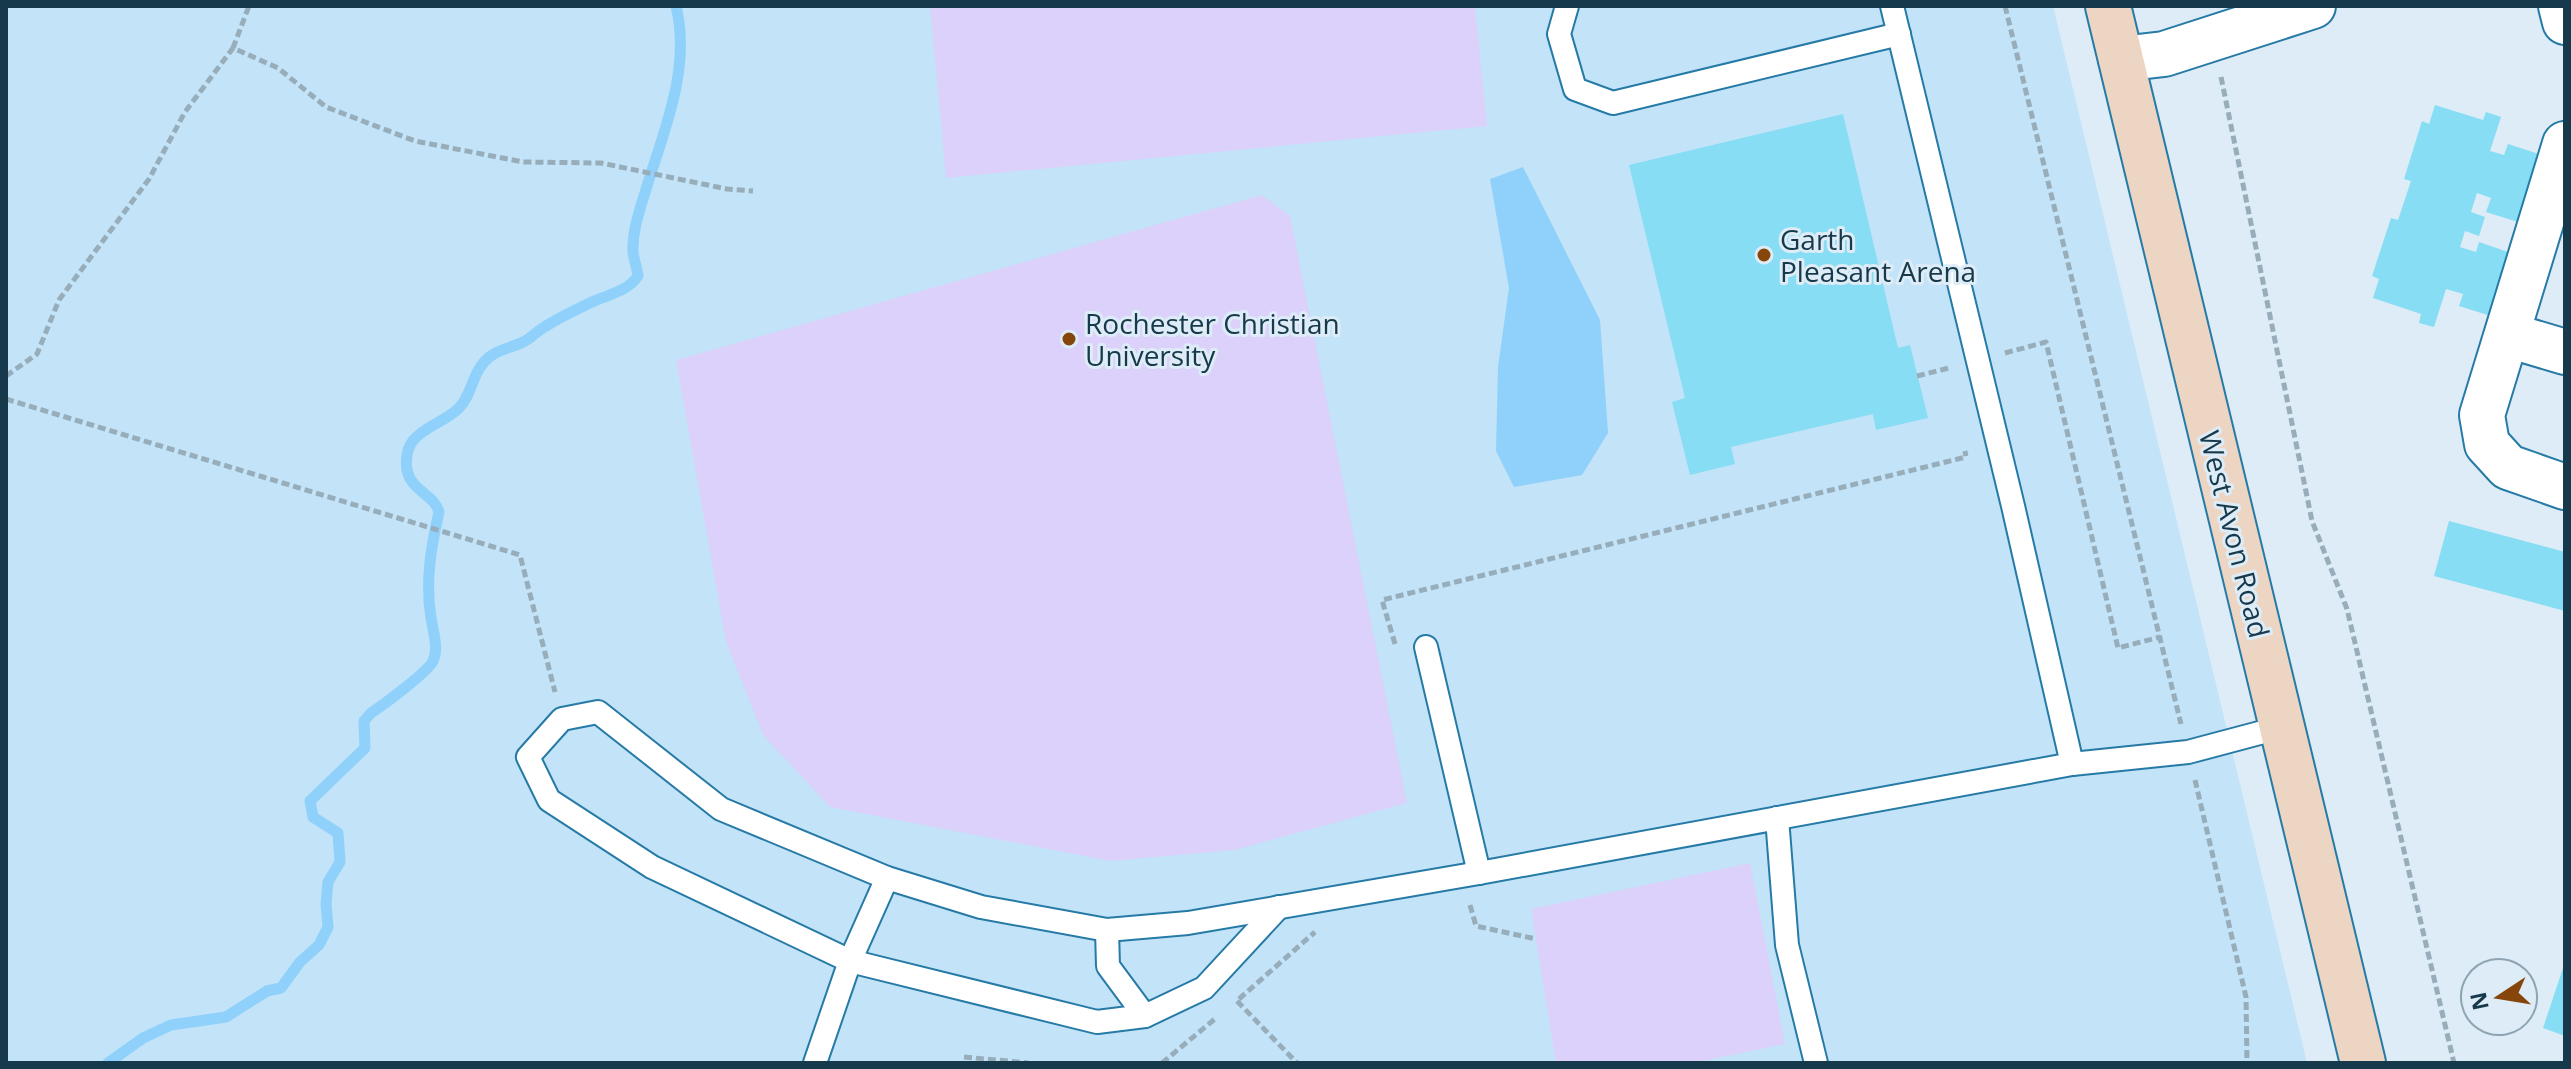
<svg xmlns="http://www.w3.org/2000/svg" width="2571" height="1069" viewBox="0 0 2571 1069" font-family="'Open Sans',sans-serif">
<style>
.built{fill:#c2e3f8}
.green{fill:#dbd1fa}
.water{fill:#8fd1fa}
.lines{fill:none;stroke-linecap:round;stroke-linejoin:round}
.stream{stroke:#8fd1fa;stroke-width:11}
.building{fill:#87ddf3}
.lane-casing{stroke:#267aa6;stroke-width:26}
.street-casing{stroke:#267aa6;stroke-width:48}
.secondary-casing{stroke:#267aa6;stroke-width:48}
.path{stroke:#98adba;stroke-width:5;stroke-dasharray:8 4;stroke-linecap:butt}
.lane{stroke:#fff;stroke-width:22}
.street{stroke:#fff;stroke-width:44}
.secondary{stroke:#ecd5c3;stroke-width:44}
.poi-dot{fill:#86460b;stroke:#ddecf6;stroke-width:3}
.labels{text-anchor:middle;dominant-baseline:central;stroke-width:6;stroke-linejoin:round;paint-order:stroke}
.poi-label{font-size:28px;fill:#17394c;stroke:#ddecf6;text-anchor:start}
.street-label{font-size:28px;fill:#17394c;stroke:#ddecf6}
</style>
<rect width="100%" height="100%" fill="#ddecf6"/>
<polygon class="built" points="6,6 2053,6 2307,1063 6,1063"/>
<g class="green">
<polygon points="930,6 1475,6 1487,126 946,178"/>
<polygon points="1262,195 1290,216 1407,803 1234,850 1110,861 830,807 763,735 726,642 676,360"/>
<polygon points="1750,863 1785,1044 1693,1063 1556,1063 1531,909"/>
</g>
<polygon class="water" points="1523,167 1600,320 1608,433 1582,475 1514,487 1496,451 1498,367 1509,288 1490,179"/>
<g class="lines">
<path class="stream" d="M108,1063L143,1038L171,1025L226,1017L267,991L281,988L300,962L319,945L328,927L326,904L328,882L340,862L338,833L313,817L310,801L365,748L364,721L371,713C383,705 428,672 433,661C439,649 433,631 431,618C425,582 431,547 439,512C434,494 411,491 407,470C401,430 438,428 458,409C470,398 472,378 481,366C493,349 507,350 523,342C530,339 536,332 543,328C558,318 575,310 592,302C609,294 627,292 638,276C637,268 634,260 633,252C632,229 641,207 647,186C665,128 691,67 676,6"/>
</g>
<g class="building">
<polygon points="2435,105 2483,120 2486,112 2501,117 2490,151 2504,155 2508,144 2542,155 2521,223 2486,212 2491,198 2477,193 2471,212 2485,217 2479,236 2465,231 2460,247 2476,252 2479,242 2511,253 2491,316 2459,306 2463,294 2446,289 2434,327 2419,323 2421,314 2373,298 2379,279 2372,276 2391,218 2398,220 2411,181 2404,179 2422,121 2429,124"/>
<polygon points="1843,114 1898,348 1910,345 1928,418 1876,430 1873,414 1731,447 1735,464 1690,475 1672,402 1685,398 1629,165"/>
<polygon points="2449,521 2565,552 2565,611 2434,576"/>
<polygon points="2564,965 2565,965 2565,1036 2543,1028"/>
</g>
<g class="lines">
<g class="lane-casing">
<g id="lane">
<polyline points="1567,6 1559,34 1575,89 1613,103 1899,34"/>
<polyline points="1892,6 2013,506 2072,764"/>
<polyline points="1426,647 1479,873"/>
<polyline points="1777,818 1787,945 1816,1063"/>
<polyline points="887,878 850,961 1097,1022 1145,1016 1108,966 1107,930"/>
<polyline points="1145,1016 1204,988 1279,907"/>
<polyline points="815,1063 850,961 652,867 549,800 528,757 562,719 598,712 721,809 887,878 981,907 1107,930 1188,923 1479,873 2072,764 2188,752 2282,727"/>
</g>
</g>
<g class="street-casing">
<g id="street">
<polyline points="2561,6 2565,22"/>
<polyline points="2121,59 2164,54 2313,6"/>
<polyline points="2565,144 2482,415 2487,444 2508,467 2565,487"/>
<polyline points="2508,335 2565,352"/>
</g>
</g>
<g class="secondary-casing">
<polyline id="secondary" points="2108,6 2363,1063"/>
</g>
<g class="path">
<polyline points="2005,6 2181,724"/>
<polyline points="233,48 249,6"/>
<polyline points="2221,77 2312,521 2347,609 2454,1063"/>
<polyline points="2005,353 2046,342 2118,648 2160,637"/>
<polyline points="6,376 37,354 59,300 149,179 185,112 233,48 278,68 326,107 415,141 523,162 601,163 727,189 753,191"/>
<polyline points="1917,376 1949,368"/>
<polyline points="6,399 520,555 555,692"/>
<polyline points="1395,644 1382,600 1966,457 1965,451"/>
<polyline points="2195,780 2246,997 2247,1063"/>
<polyline points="1470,905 1476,926 1536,939"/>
<polyline points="1239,999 1315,932"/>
<polyline points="1237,1001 1297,1063"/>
<polyline points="964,1057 1028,1063"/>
<polyline points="1162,1063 1216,1018"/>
</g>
<use href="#lane" class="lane"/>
<use href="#street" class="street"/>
<use href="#secondary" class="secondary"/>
</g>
<g class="poi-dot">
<circle cx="1764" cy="255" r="8"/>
<circle cx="1069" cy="339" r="8"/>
</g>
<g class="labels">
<g class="poi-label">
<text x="1780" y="239">Garth<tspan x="1780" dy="32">Pleasant Arena</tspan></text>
<text x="1085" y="323">Rochester Christian<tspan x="1085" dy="32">University</tspan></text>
</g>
<g class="street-label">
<text transform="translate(2235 534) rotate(76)">West Avon Road</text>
</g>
</g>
<rect width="2571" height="1069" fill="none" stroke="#17394c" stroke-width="16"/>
<g transform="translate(2499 997) rotate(258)"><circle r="38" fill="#ddecf6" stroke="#8ea4b2" stroke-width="2"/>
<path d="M0-6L14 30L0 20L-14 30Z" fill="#86460b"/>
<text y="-12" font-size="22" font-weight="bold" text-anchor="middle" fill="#17394c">N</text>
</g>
</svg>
